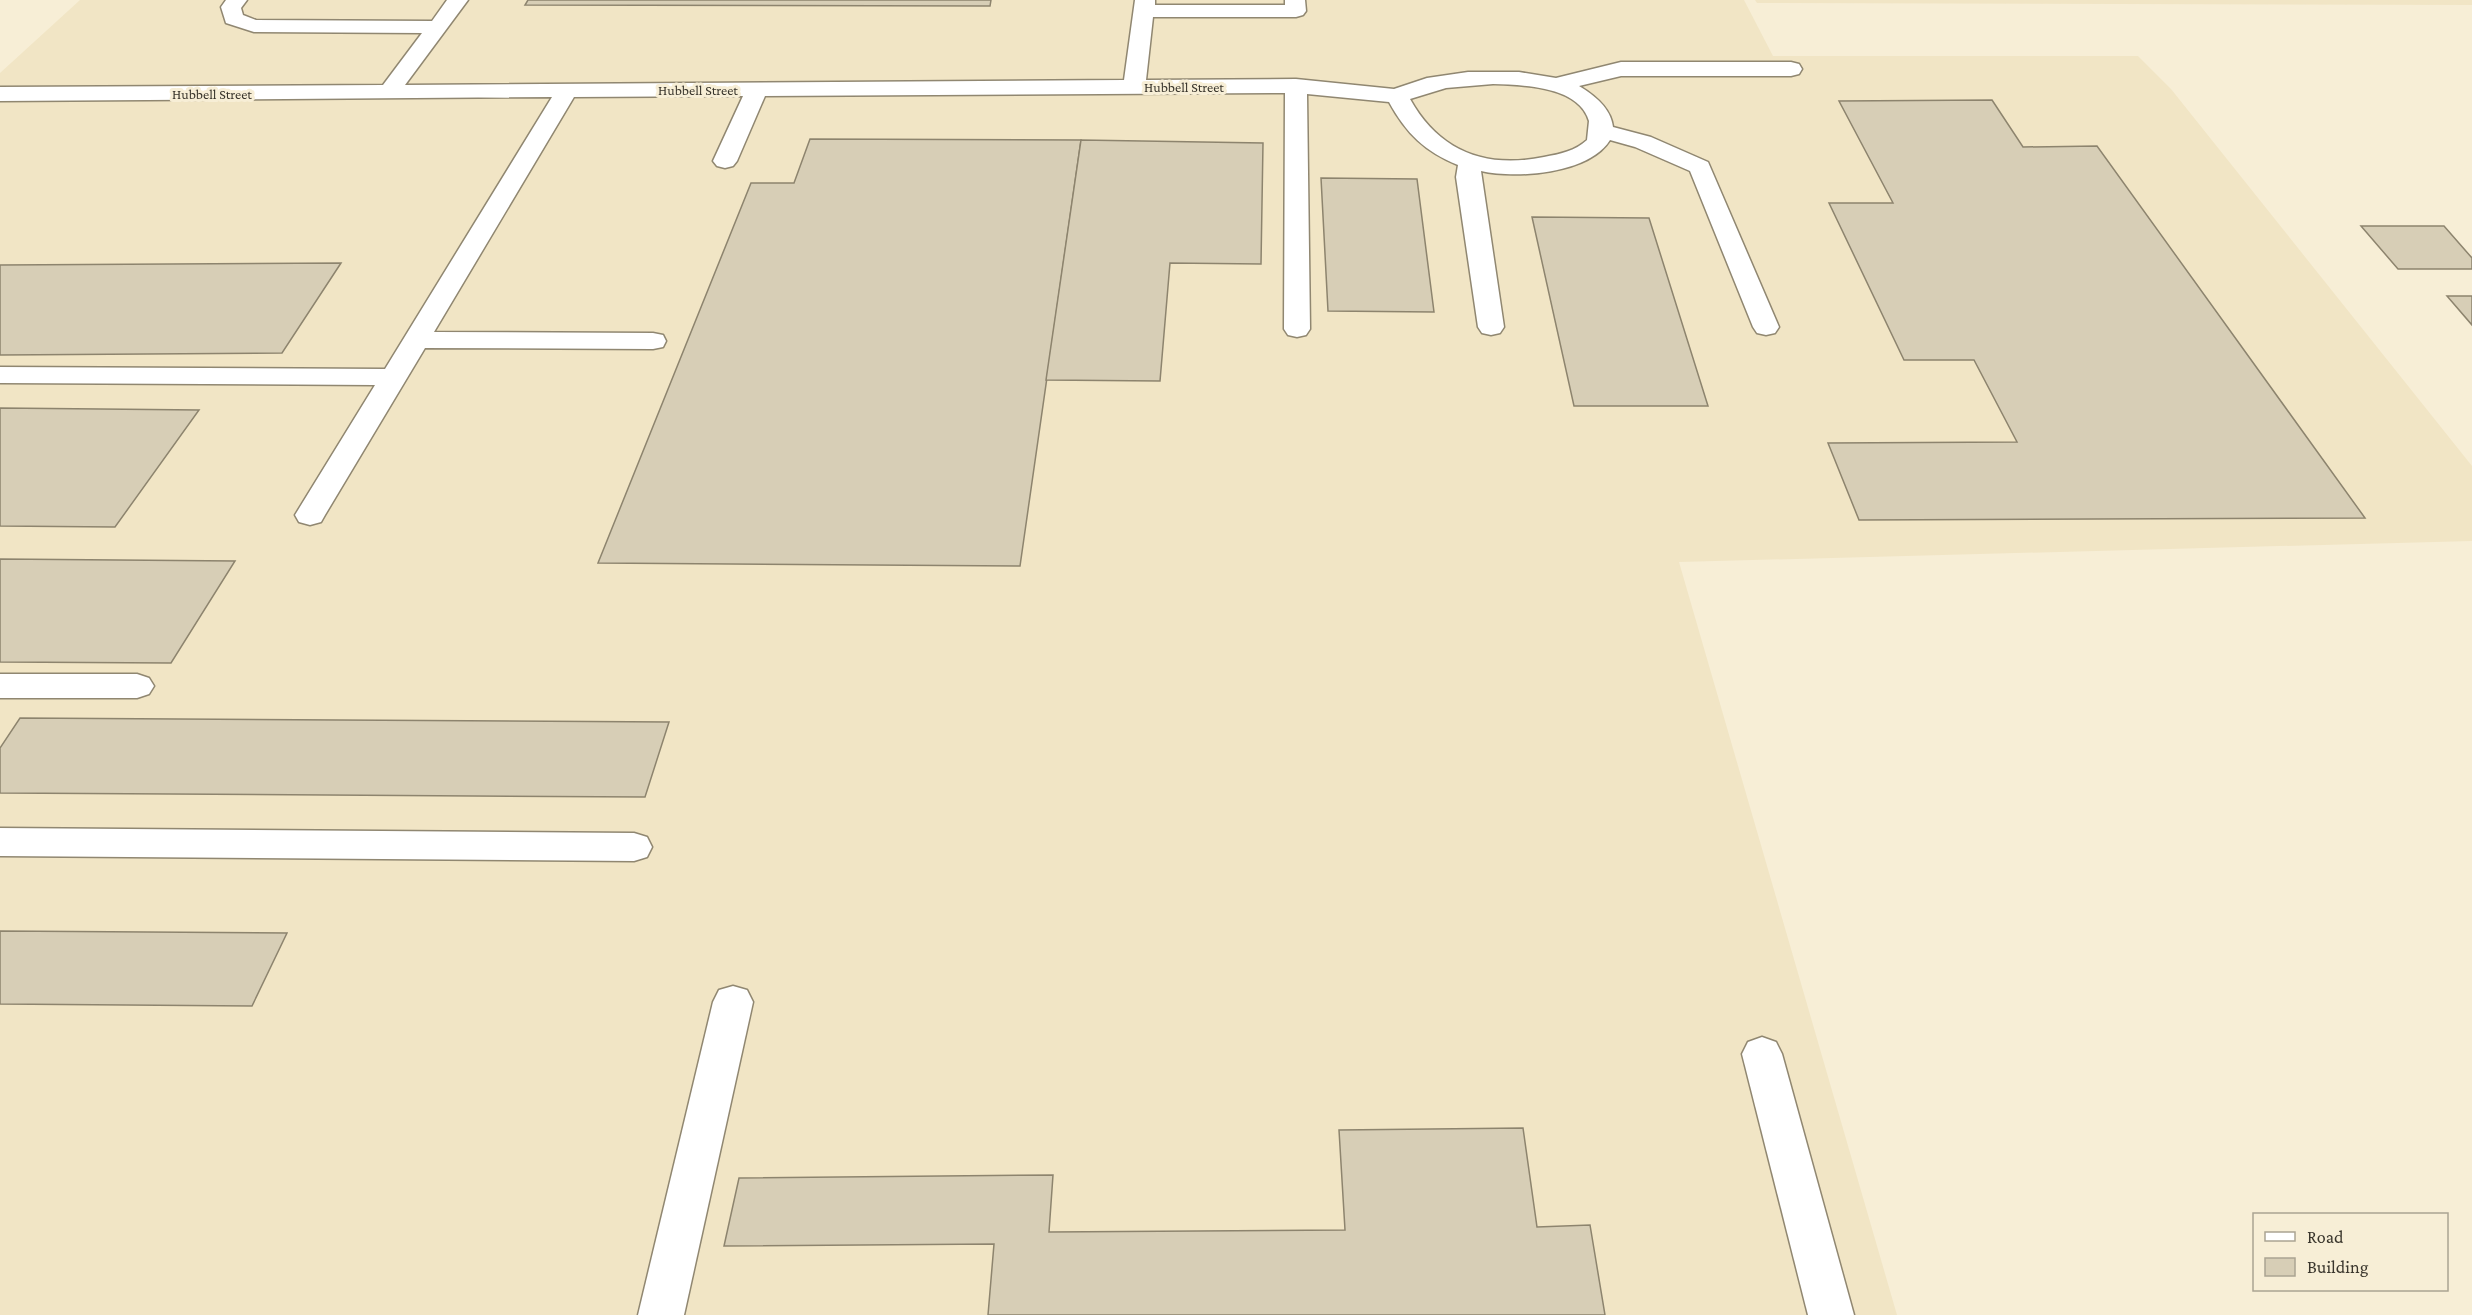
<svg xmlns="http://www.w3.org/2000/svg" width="2472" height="1315" viewBox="0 0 2472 1315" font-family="'Crimson Pro',serif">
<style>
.built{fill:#f1e5c5}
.building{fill:#d7ceb6;stroke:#8d846e;stroke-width:1.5}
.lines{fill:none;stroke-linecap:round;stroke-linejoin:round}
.minor-casing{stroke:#908771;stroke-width:3}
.minor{fill:#fff;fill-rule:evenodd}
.labels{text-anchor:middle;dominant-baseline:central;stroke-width:6;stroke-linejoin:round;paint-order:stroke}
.far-street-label{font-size:14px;fill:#39352c;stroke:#f7eed6}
</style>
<rect width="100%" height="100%" fill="#f7eed6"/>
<g class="built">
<polygon points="80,0 1744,0 1773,56 2138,56 2171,89 2472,466 2472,541 1679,562 1897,1315 0,1315 0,73"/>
<polygon points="1755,0 2472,0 2472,5 1757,3"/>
</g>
<g class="building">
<polygon points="528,0 991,0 990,6 525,5"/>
<polygon points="1992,100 2023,147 2097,146 2365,518 1859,520 1828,443 2017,442 1974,360 1904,360 1829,203 1893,203 1839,101"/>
<polygon points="810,139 1081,140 1020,566 598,563 751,183 794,183"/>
<polygon points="1081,140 1263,143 1261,264 1170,263 1160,381 1046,380"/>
<polygon points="1321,178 1417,179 1434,312 1328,311"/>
<polygon points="1532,217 1649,218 1708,406 1574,406"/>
<polygon points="2361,226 2444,226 2472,258 2472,269 2398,269"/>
<polygon points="341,263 282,353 0,355 0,265"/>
<polygon points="2447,296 2472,296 2472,325"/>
<polygon points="0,408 199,410 115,527 0,526"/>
<polygon points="0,559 235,561 171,663 0,662"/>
<polygon points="20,718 669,722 645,797 0,793 0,748"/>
<polygon points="0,931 287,933 252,1006 0,1004"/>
<polygon points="1523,1128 1537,1227 1590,1225 1605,1315 988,1315 994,1244 724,1246 739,1178 1053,1175 1049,1232 1345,1230 1339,1130"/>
</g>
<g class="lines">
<g class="minor-casing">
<g id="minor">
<path d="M226,0H247L241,8L243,15L256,20L432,21L447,0H468L405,85L1124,80L1135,0H1155V5H1285V0H1305L1306,11L1303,15L1296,17H1153L1146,80L1296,79L1394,89L1427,78L1468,72H1519L1556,78L1621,62H1791L1799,64L1802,69L1799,74L1791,76H1621L1579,86C1594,95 1611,108 1613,127L1651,137L1708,162L1779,327L1775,333L1766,335L1757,333L1753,327L1690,171L1635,147L1610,140C1589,174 1516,179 1481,171L1504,327L1500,333L1491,335L1482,333L1478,327L1456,177L1458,165C1425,152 1406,133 1389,102L1307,94L1310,329L1306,335L1297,337L1288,335L1284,329L1285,93L765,96L737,161L733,166L725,168L717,166L713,161L743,96L574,97L434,332L653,333L663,335L666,341L663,347L653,349L425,348L325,515L321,522L310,525L299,522L295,515L375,385L0,383V367L385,369L552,97L0,101V87L383,85L422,33L254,32L226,23L221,7ZM1493,84C1523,85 1579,86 1589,121L1587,140C1575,151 1560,154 1544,157C1485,169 1439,151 1410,99L1446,88Z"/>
<polygon points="0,674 137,674 149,678 154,686 149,694 137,698 0,698"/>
<polygon points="0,828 634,833 647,837 652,847 647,857 634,861 0,856"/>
<polygon points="733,986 747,990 753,1002 684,1315 638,1315 713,1002 719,990"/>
<polygon points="1762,1037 1776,1042 1782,1054 1854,1315 1808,1315 1742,1054 1748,1042"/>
</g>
</g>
<use href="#minor" class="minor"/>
</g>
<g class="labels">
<g class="far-street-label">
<text x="1184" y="87">Hubbell Street</text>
<text x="698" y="90">Hubbell Street</text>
<text x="212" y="94">Hubbell Street</text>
</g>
</g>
<rect x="2253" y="1213" width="195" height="78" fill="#f7eed6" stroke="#aba492" stroke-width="1.5"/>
<rect x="2265" y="1232" width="30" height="9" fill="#ffffff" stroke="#aba492" stroke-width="1.5"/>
<text x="2307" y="1243" font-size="18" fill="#39352c">Road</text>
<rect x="2265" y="1258" width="30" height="18" fill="#d7ceb6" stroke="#aba492" stroke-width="1.5"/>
<text x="2307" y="1273" font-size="18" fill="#39352c">Building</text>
</svg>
